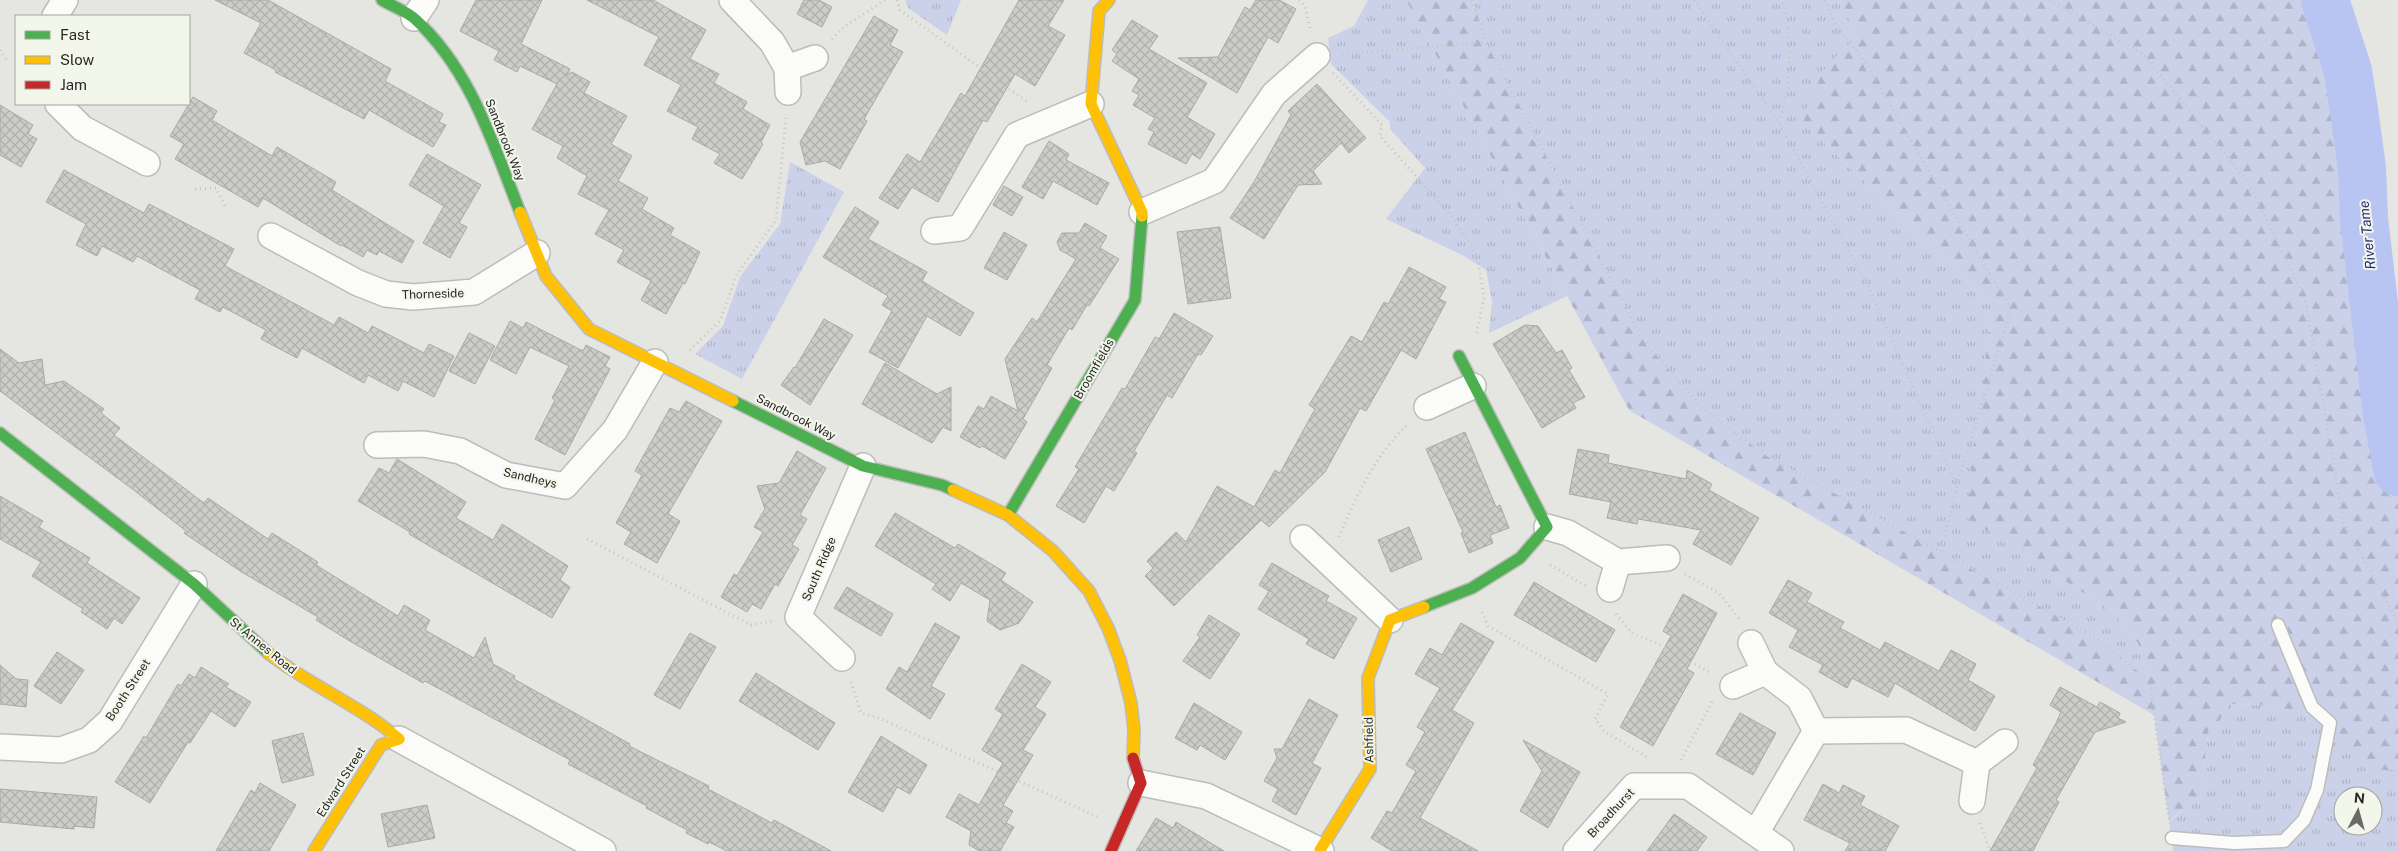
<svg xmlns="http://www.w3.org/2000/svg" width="2398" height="851" viewBox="0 0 2398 851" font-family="'Public Sans',sans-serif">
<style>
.grass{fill:url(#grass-tufts);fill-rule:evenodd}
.forest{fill:url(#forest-firs)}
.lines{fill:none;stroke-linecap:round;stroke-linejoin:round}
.river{stroke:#b8c4f2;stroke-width:48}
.building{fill:url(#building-cross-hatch);stroke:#a8aaa5}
.lane-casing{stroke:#bcbdb9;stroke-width:15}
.street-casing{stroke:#bcbdb9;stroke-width:28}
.fast-casing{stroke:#bcbdb9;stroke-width:14}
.slow-casing{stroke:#bcbdb9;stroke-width:14}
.jam-casing{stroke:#bcbdb9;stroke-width:14}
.path{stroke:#c5c6c4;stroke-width:3;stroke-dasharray:1 4;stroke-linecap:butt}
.lane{stroke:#fbfbfa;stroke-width:12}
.street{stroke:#fbfbfa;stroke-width:25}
.fast{stroke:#4caf50;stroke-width:11}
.slow{stroke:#ffc107;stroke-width:11}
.jam{stroke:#c62828;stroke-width:11}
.labels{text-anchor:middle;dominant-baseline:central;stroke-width:4;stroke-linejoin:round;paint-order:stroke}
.street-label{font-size:12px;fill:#282925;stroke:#f3f6eb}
.water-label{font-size:14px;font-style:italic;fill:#242a76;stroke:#f3f6eb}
</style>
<defs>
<pattern id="grass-tufts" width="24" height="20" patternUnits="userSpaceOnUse" patternTransform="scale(1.25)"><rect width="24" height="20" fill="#cad1e9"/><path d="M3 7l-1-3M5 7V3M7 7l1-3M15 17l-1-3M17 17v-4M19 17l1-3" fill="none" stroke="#aeb3c8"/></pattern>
<pattern id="forest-firs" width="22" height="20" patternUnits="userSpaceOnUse" patternTransform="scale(1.25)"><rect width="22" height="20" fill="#cad1e9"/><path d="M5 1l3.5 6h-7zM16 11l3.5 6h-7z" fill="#aeb3c8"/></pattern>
<pattern id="building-cross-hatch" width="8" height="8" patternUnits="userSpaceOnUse" patternTransform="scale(1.25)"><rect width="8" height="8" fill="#cccdc9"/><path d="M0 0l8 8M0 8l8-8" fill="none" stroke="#afb0ac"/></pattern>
</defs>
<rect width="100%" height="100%" fill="#e5e6e1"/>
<g class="grass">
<polygon points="905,0 961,0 947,35 908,8"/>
<polygon points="1368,0 1406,0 1567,296 1489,333 1492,301 1486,270 1462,255 1386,219 1425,168 1390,129 1390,122 1331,64 1328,38 1354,26"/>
<polygon points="1473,0 1840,0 1857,38 1843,49 1801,120 1992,306 1967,517 2113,612 2138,643 2149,680 2095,637 1767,456 1702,408 1643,340 1486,42"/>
<polygon points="790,162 844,192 742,379 695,354 723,326 740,277 780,224"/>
<path d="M2229,704L2271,705L2330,723L2373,769L2398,770V851H2173L2169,822L2200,797L2209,728L2220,720ZM2343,796H2373V826H2343Z"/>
</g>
<polygon class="forest" points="1406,0 1473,0 1486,42 1643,340 1702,408 1767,456 2095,637 2149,680 2138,643 2113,612 1966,517 1992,306 1801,120 1823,71 1843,49 1857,38 1840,0 2325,0 2348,71 2354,110 2362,168 2364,219 2387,415 2398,472 2398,770 2373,770 2329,723 2271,705 2229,704 2220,720 2209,728 2200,797 2169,821 2154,715 1629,410"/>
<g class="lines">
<polyline class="river" points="2325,0 2348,71 2354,110 2362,168 2364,219 2387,415 2398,472"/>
</g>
<g class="building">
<polygon points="215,0 268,0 391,69 385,81 443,114 439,122 446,125 433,147 369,110 364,119 275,72 276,70 244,53 261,23"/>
<polygon points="476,0 542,0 521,44 570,69 567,75 572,72 590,82 584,93 627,116 611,144 632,156 618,181 648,198 642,209 674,228 670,235 700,252 685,284 683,283 666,314 641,300 651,281 617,262 624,250 595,234 609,210 578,194 587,176 557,158 563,146 532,129 557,84 520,66 517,72 494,60 499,51 460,31"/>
<polygon points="587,0 653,0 706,30 690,59 719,74 714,83 747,102 743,109 770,125 761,142 763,144 742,179 714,163 720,154 692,139 698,127 667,111 681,85 644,65 659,37"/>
<polygon points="804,0 819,0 832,7 822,27 797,14"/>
<polygon points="1019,0 1064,0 1048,26 1065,35 1035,86 1015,74 987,122 983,120 938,202 912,187 898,209 879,198 907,154 920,162 961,93 965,96"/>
<polygon points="1256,0 1279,0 1296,9 1278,43 1268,37 1237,93 1178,58 1218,57 1245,7 1250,10"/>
<polygon points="874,16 898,30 890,45 903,52 864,119 867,121 840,169 825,161 806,165 800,142"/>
<polygon points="1132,20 1158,36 1149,49 1207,83 1187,117 1215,134 1200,159 1192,154 1186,164 1148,144 1154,132 1148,129 1155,118 1133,105 1139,95 1132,91 1139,79 1112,61 1117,54 1112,50"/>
<polygon points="1317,84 1366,138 1349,153 1341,143 1313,171 1322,184 1298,185 1264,239 1230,218 1254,182 1291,115 1288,111"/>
<polygon points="193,97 217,111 212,120 272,156 277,147 336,182 332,190 414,241 402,263 379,251 377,255 367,250 363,257 342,245 341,246 263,198 258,207 175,159 184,144 170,136"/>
<polygon points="0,105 33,125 28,134 37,139 21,167 0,155"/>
<polygon points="1049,141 1069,154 1066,160 1109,183 1097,205 1053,181 1043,199 1022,187"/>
<polygon points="427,154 481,185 459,223 467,227 450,258 423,243 444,206 409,185"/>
<polygon points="64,170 144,213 149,204 234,249 225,266 334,325 339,317 368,333 372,326 424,353 429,344 454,356 434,397 403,381 398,391 368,375 364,383 302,348 297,358 261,339 266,330 223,307 220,312 195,299 200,290 137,256 133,262 102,246 97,256 76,245 86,224 46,202"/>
<polygon points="1004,186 1023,197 1012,216 993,205"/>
<polygon points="855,207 879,222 868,239 927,272 922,281 974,313 960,336 927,316 898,368 869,352 892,311 882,305 888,296 823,257"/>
<polygon points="1085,223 1107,236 1100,248 1119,259 1089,306 1087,305 1072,330 1069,328 1047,365 1052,368 1023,419 1027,422 1005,459 982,446 980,448 960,437 978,406 984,409 991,396 1018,411 1005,359 1032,318 1037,322 1076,259 1060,250 1057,242 1062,233 1079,233"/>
<polygon points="1220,227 1231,298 1188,304 1177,232"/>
<polygon points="1004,232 1027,245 1007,280 984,268"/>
<polygon points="1409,267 1446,287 1439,299 1446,302 1416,359 1401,350 1366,411 1360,408 1325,472 1269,527 1261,520 1174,606 1145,576 1153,568 1147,561 1176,532 1186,542 1217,486 1254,507 1275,470 1280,473 1315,409 1309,405 1351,336 1362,342 1384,302 1388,304"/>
<polygon points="1174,313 1213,336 1201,355 1198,354 1172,398 1167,395 1134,451 1137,453 1114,491 1106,486 1084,523 1056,506 1079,469 1075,467 1122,388 1125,389 1155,337 1159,339"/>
<polygon points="824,319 853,335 810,405 781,385 794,367 795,368"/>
<polygon points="510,321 523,328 526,322 583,351 586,345 610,357 605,366 610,369 565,455 535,439 555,400 552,398 569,366 530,347 516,374 490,360"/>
<polygon points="1525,325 1538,326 1556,353 1562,350 1572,368 1569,370 1585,397 1573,403 1576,408 1542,428 1493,344"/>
<polygon points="469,333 495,346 475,384 449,371"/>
<polygon points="0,349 19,363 42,359 45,385 64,381 104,409 101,413 120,428 114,435 204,503 208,498 268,539 272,533 318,562 316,565 398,616 404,605 430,620 425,630 474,658 485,637 493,664 515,676 514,679 630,744 629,746 709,786 708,789 772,823 774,820 831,851 727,851 709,842 708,844 686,833 687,830 646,808 647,806 568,764 570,760 425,681 423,683 348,640 316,620 318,617 240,571 184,533 186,531 135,491 0,391"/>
<polygon points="885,363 937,394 951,387 951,431 943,427 932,443 862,404"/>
<polygon points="686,401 722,421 668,514 680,521 657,563 624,544 631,532 616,523 642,475 635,471 670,408 679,412"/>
<polygon points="1465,432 1496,507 1500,505 1509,528 1490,535 1493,543 1469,553 1461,533 1463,532 1426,449"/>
<polygon points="1578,449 1609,455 1608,463 1686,479 1687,470 1712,484 1709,490 1759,518 1731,565 1693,544 1701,530 1638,519 1637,524 1607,518 1611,502 1569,494"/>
<polygon points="797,451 826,468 800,515 807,519 792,545 799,549 778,586 775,584 761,609 752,604 747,612 721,597 734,574 737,576 763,532 754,527 765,509 757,486 779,483"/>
<polygon points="397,459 466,502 456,518 493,540 502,524 568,566 560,580 570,587 552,618 409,534 410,532 358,501 379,468 389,473"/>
<polygon points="0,496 43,521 39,527 90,558 87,563 140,598 122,624 114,618 107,629 81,612 83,609 32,576 41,562 0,539"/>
<polygon points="895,513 955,548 958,544 1006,573 1001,580 1033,602 1019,623 1000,630 987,621 990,600 961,583 950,601 932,589 936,584 875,546"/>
<polygon points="1409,527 1422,559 1391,572 1378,540"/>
<polygon points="1272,563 1329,596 1326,601 1357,618 1334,659 1306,644 1309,639 1258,609 1269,591 1259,585"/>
<polygon points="1788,580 1812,593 1807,602 1844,622 1840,628 1880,650 1885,642 1939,671 1951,650 1976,664 1968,680 1995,696 1975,731 1895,683 1888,697 1852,678 1847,688 1819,672 1823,665 1789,647 1798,630 1769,613"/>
<polygon points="1534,582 1615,630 1596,662 1514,615"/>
<polygon points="847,587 893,614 881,636 834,608"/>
<polygon points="1683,594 1717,613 1687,669 1694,673 1653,746 1620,727 1671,636 1663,631"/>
<polygon points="1209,615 1240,634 1210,679 1183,661 1200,637 1197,635"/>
<polygon points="935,623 960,637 931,686 945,694 930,719 886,689 899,667 907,672"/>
<polygon points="1461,623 1494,642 1452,710 1474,723 1420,818 1478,851 1392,851 1371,838 1387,811 1392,813 1416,771 1406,765 1425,732 1417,727 1440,688 1415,674 1430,648 1442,655"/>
<polygon points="690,633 716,647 680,709 654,695"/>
<polygon points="57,652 84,670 61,704 34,686"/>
<polygon points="1022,664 1051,682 1035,707 1046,714 1023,750 1033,755 1003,805 1013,811 1006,823 1014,827 1000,851 980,851 969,845 971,831 946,817 959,794 979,805 1003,763 982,750 1003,714 995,709"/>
<polygon points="0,665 16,679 28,680 26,707 0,704"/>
<polygon points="201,667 229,684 226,687 251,702 235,727 211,711 190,743 188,742 150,803 115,782 144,736 146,738 178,684 181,686 189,674 195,678"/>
<polygon points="756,673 835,723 818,750 739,701"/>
<polygon points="2060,687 2097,707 2100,702 2120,713 2118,718 2126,722 2095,732 2056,800 2059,802 2033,851 1990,851 2037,768 2033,765 2056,723 2061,712 2050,705"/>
<polygon points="1309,699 1338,715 1312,763 1321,768 1296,815 1272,801 1278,789 1264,781 1277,758 1274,749 1282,749"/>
<polygon points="1194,703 1242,732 1225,760 1200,745 1197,750 1175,738"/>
<polygon points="1740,713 1776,733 1753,775 1716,754"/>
<polygon points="303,733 314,775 282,783 272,741"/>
<polygon points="881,736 927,765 910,794 897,787 883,812 848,792"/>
<polygon points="1523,740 1580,772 1548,828 1520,811 1542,771"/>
<polygon points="260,783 296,805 269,851 216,851 251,790 255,793"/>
<polygon points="1823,784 1839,793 1843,785 1865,796 1860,805 1899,826 1885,851 1845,851 1850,843 1804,820"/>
<polygon points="0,789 97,797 94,828 74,826 74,829 0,822"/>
<polygon points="427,805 435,838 388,847 381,814"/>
<polygon points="1674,814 1707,837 1697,851 1647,851"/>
<polygon points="1156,818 1173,828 1176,822 1224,851 1136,851"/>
</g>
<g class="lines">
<g class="lane-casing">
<polyline id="lane" points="2172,838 2234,843 2284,841 2304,820 2317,790 2330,723 2312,707 2278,625"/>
</g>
<g class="street-casing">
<g id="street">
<polyline points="732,0 772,42 787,68 788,92"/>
<polyline points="55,16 65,0"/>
<polyline points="414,18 426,0"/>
<polyline points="787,68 815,58"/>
<polyline points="58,104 82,128 147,163"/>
<polyline points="1142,212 1214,181 1274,94 1317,56"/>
<polyline points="934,231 960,228 1017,135 1091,104"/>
<polyline points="271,236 358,283 386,294 413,297 474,292 537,253"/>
<polyline points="1427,407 1473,386"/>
<polyline points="377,445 424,444 460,451 506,475 565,486 615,430 655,362"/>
<polyline points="1547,527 1568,533 1618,562 1667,558"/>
<polyline points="1303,538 1390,620"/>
<polyline points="1610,589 1618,562"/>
<polyline points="1751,643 1765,672 1799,698 1816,731 1906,730 1977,763 1972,801"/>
<polyline points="842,658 798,617 863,466"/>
<polyline points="1733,686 1765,672"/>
<polyline points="399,739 603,851"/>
<polyline points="0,747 61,750 89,740 110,721 194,584"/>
<polyline points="1977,763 2005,742"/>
<polyline points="1141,783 1206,796 1321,851"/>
<polyline points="1756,833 1816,731"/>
<polyline points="1576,851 1634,786 1688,786 1781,851"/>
</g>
</g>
<g class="fast-casing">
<g id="fast">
<path d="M382,0C392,6 406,11 415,19C471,70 493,144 520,212"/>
<polyline points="733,401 863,466 942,485 953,490"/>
<polyline points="0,433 194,584 268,653"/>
<polyline points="1008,515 1135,300 1142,216"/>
<polyline points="1424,607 1472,588 1520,558 1547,527 1459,356"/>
</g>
</g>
<g class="slow-casing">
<g id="slow">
<polyline points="1109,0 1099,11 1091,104 1142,212 1142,216"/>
<polyline points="520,212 546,276 589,329 733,401"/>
<polyline points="953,490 1008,515 1053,551 1089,591 1108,628 1120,660 1131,703 1134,730 1133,758"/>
<path d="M268,653C309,685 359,705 399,739"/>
<polyline points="1320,850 1370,769 1368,678 1390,620 1424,607"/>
<polyline points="314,851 381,745 399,739"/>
</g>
</g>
<g class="jam-casing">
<polyline id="jam" points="1111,851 1141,783 1133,758"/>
</g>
<g class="path">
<polyline points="897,0 900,10 1029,103"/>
<polyline points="1299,0 1305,6 1311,32"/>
<polyline points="1472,0 1486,42 1641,337 1702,408 1767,456 2095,637 2149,680 2169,820"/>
<polyline points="1694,0 1779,123 1867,284 1957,486 1941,552"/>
<polyline points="1825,0 1836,26 1861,56 2011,310 1957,485"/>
<polyline points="2050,0 2143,54 2249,184 2305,298 2344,523 2398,622"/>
<polyline points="1476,12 1483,0"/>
<polyline points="832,39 845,26 885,0"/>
<polyline points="0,50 7,61"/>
<polyline points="1342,54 1486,42"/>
<polyline points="1333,73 1382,125 1380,136 1450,214 1477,255 1484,297 1476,337"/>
<path d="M1779,122C1791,86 1794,37 1782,0"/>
<polyline points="195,189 216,188 225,206"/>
<polyline points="690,350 720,321 737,274 776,220 786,117"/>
<path d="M1339,537C1356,496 1376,454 1408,424"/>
<polyline points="587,539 751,625 773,621"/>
<polyline points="1550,565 1586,586"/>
<polyline points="1685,574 1719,593 1740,620"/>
<polyline points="1482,612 1488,626 1608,694 1595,719 1604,731 1648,758"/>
<polyline points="1616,614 1633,634 1657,643 1711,673"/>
<polyline points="851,682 861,713 879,718 1098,817"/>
<polyline points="1681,760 1713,700"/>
<polyline points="1980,823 1990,851"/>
<polyline points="1990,849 1997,851"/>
</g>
<use href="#lane" class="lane"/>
<use href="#street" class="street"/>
<use href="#fast" class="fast"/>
<use href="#slow" class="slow"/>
<use href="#jam" class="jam"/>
</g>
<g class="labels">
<g class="street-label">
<text transform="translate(505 140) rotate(68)">Sandbrook Way</text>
<text transform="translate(433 294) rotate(-2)">Thorneside</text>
<text transform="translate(1094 369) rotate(-60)">Broomfields</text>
<text transform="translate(796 417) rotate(27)">Sandbrook Way</text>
<text transform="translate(530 478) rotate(13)">Sandheys</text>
<text transform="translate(819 569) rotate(-67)">South Ridge</text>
<text transform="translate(263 646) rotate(39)">St Annes Road</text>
<text transform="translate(128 690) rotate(-57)">Booth Street</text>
<text transform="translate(1369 740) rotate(-91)">Ashfield</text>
<text transform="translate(341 782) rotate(-58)">Edward Street</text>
<text transform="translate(1611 813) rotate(-47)">Broadhurst</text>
</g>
<g class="water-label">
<text transform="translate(2367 235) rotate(-96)">River Tame</text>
</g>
</g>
<rect x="15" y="15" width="175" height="90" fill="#f3f6eb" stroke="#a2a49c"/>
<rect x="25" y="31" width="25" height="8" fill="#4caf50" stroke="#a2a49c"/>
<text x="60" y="40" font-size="15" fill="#282925">Fast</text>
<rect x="25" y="56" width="25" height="8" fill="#ffc107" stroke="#a2a49c"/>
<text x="60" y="65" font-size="15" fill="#282925">Slow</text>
<rect x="25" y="81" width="25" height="8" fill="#c62828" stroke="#a2a49c"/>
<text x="60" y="90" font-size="15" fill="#282925">Jam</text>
<g transform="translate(2358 811) rotate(6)"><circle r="24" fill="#f3f6eb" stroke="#a2a49c"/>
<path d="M0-4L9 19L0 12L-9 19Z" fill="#6a6b67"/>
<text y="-8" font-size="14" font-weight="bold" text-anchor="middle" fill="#282925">N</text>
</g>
</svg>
